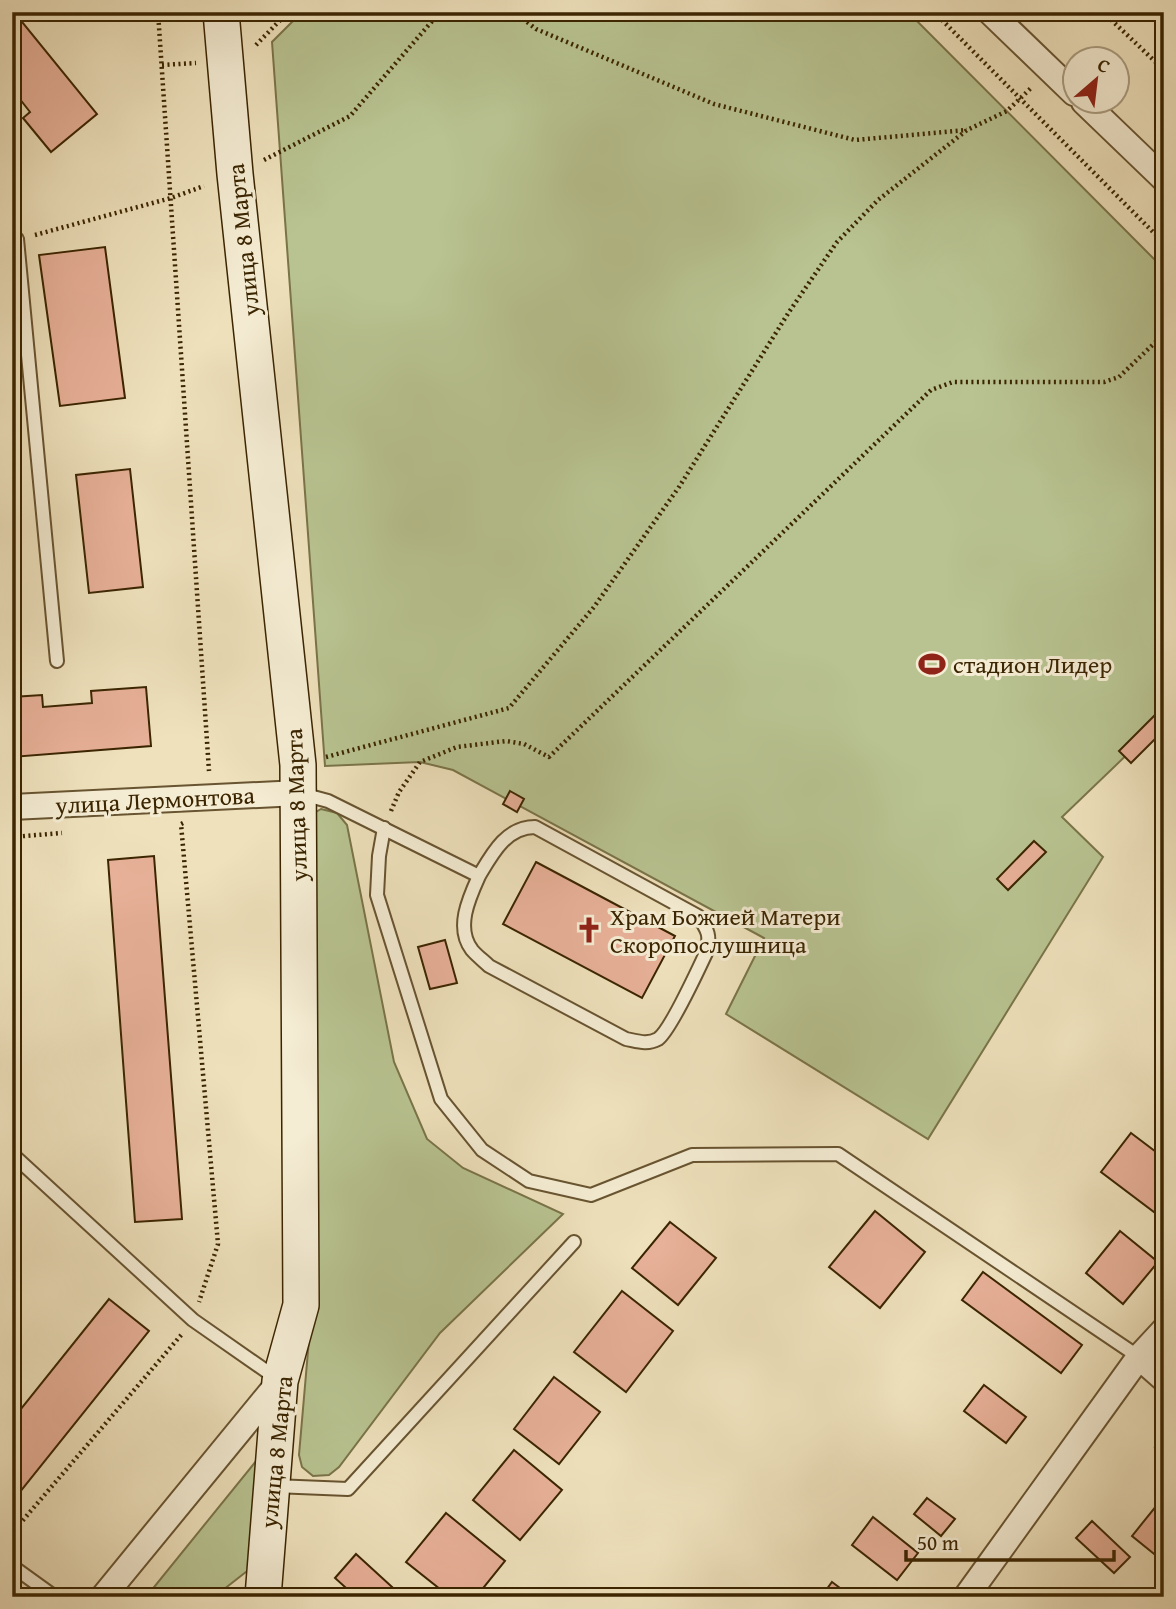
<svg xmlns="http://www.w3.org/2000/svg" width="1176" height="1609" viewBox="0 0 1176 1609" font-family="'Gentium Book Plus',serif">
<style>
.green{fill:#b8c391;stroke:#7a7449;stroke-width:2}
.building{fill:#e7b098;stroke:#3b2501;stroke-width:2}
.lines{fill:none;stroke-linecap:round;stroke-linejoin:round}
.lane-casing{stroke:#685430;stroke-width:16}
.street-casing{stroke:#685430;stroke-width:28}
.secondary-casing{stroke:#3b2501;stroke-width:38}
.path{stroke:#3b2501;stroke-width:4.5;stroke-dasharray:2 3.5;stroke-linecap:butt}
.lane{stroke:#f4ecd3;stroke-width:12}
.street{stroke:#f4ecd3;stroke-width:24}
.secondary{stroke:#f4ecd3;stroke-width:35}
.labels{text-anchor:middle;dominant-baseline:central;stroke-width:6;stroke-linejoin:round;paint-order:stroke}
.street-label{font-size:24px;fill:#3b2501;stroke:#f4ecd3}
.poi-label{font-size:24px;fill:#3b2501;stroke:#f4ecd3;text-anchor:start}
</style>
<rect width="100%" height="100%" fill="#eee1bc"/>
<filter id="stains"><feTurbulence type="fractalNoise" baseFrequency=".00286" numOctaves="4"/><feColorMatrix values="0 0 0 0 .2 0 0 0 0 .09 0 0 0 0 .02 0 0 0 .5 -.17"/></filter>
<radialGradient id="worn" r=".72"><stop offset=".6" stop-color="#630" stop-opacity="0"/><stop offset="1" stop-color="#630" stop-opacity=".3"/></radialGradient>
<g class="green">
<polygon points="302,12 908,12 1164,269 1164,719 1062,817 1103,857 928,1139 726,1014 764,938 453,770 420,762 325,766 272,42"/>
<polygon points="321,809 337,813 347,825 394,1062 427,1139 463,1168 563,1214 440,1333 339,1467 329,1475 313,1476 302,1467 299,1455 314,1282 309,816"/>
<polygon points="265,1450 251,1568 214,1597 146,1597"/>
</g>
<g class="building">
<polygon points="12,12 14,12 97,114 51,152 23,118 30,112 12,89"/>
<polygon points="105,247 125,398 60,406 39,255"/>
<polygon points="130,469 143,587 89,593 76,475"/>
<polygon points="146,687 151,746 12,757 12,697 42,695 43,707 92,703 91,691"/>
<polygon points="1157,713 1164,720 1164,730 1131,763 1119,751"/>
<polygon points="510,791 524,799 517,812 503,804"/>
<polygon points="1034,841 1046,852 1008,890 997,879"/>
<polygon points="154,856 182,1219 135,1222 108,860"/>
<polygon points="536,862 675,936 642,998 503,924"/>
<polygon points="445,940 457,983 430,989 418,947"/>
<polygon points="1131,1133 1164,1158 1164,1198 1154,1212 1101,1172"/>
<polygon points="875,1211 925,1252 880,1308 829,1267"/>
<polygon points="670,1222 716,1258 678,1305 632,1268"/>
<polygon points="1120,1231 1158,1262 1123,1304 1086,1273"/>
<polygon points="983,1272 1082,1345 1061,1373 962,1300"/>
<polygon points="622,1291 673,1331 626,1392 574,1352"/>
<polygon points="109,1299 149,1331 12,1502 12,1420"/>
<polygon points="554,1377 600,1412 559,1464 514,1429"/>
<polygon points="984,1385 1026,1417 1006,1443 964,1411"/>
<polygon points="1164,1436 1164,1454 1155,1447"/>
<polygon points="514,1450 562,1490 520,1540 473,1500"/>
<polygon points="927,1498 955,1519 941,1536 914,1514"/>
<polygon points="1161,1500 1164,1503 1164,1562 1132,1536"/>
<polygon points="446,1513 505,1561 476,1597 450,1597 406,1562"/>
<polygon points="873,1517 918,1553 897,1580 852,1545"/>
<polygon points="1092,1521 1130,1557 1114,1573 1076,1538"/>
<polygon points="356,1554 403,1597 356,1597 335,1578"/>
<polygon points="832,1582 852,1597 821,1597"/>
</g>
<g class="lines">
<g class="lane-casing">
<g id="lane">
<polyline points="12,240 17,239 57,661"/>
<path d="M302,794L328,801L479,876C469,898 455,928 472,950C477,956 484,961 489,966L626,1039C637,1041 647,1045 658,1039C670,1031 698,970 706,953C711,936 708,930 698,916L535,827C506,827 492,854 479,876"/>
<polyline points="384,828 379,856 377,895 441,1099 482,1150 529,1181 591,1195 692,1155 838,1154 1139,1357"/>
<polyline points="12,1154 193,1320 279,1380"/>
<polyline points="274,1486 348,1489 574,1242"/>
<polyline points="12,1566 55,1597"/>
</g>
</g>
<g class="street-casing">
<g id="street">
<polyline points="990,12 1074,93"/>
<polyline points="1084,102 1164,179"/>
<polyline points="12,807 298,793"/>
<polyline points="1139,1357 1164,1379"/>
<polyline points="103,1597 280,1381"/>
<polyline points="966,1597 1139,1357 1164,1330"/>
</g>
</g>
<g class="secondary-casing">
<polyline id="secondary" points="221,12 235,174 298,765 301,1305 280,1381 263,1597"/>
</g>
<g class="path">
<polyline points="158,12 209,771"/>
<polyline points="514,12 536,29 714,104 855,140 967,130"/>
<polyline points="934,12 1164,243"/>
<polyline points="1103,12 1164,70"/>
<polyline points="256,45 288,12"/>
<polyline points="162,65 196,63"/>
<polyline points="264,160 350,116 440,12"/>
<polyline points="35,235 171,198 204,186"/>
<polyline points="326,757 509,708 594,607 679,487 789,312 837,242 878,200 967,130 1007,111 1031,88"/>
<polyline points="391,811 399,792 420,762 457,747 506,741 524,744 549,757 931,390 953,382 1104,382 1119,377 1164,334"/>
<polyline points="183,823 181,824 218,1244 199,1302"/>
<polyline points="12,837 62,833"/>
<polyline points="12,1533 182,1334"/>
</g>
<use href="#lane" class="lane"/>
<use href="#street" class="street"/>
<use href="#secondary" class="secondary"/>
</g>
<defs>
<g id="stadium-bare" transform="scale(2.1)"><path d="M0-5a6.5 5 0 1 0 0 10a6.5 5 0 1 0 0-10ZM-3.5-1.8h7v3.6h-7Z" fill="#8f2418" stroke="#f4ecd3" stroke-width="2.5" paint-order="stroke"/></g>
<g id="church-bare" transform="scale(2.1)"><path d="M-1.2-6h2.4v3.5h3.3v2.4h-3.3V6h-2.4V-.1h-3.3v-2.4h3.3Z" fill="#8f2418" stroke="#f4ecd3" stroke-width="2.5" paint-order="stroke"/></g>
</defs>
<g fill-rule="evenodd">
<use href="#stadium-bare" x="932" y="664"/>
<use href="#church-bare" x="589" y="930"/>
</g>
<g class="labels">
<g class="street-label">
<text transform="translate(243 240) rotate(-96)">улица 8 Марта</text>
<text transform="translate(155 800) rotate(-3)">улица Лермонтова</text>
<text transform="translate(296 805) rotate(-92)">улица 8 Марта</text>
<text transform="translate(276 1452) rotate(-84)">улица 8 Марта</text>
</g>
<g class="poi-label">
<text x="953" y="664">стадион Лидер</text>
<text x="610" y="916">Храм Божией Матери<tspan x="610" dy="28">Скоропослушница</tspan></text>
</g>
</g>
<rect width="1176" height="1609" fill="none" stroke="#eee1bc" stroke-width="42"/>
<rect x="14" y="14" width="1148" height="1581" fill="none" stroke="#3b2501" stroke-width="3.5"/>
<rect x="21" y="21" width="1134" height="1567" fill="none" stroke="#3b2501" stroke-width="2"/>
<g transform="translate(1096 80) rotate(28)"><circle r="33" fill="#f4ecd3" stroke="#aa9c7f" stroke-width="2"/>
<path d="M0-5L12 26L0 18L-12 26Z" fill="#8f2418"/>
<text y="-10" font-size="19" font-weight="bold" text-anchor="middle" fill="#3b2501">С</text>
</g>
<path d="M906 1550v10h208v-10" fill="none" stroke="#3b2501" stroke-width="3.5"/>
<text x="917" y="1550" font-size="21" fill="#3b2501" stroke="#f4ecd3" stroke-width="5" paint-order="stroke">50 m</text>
<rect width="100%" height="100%" filter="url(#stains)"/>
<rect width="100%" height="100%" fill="url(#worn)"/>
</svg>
